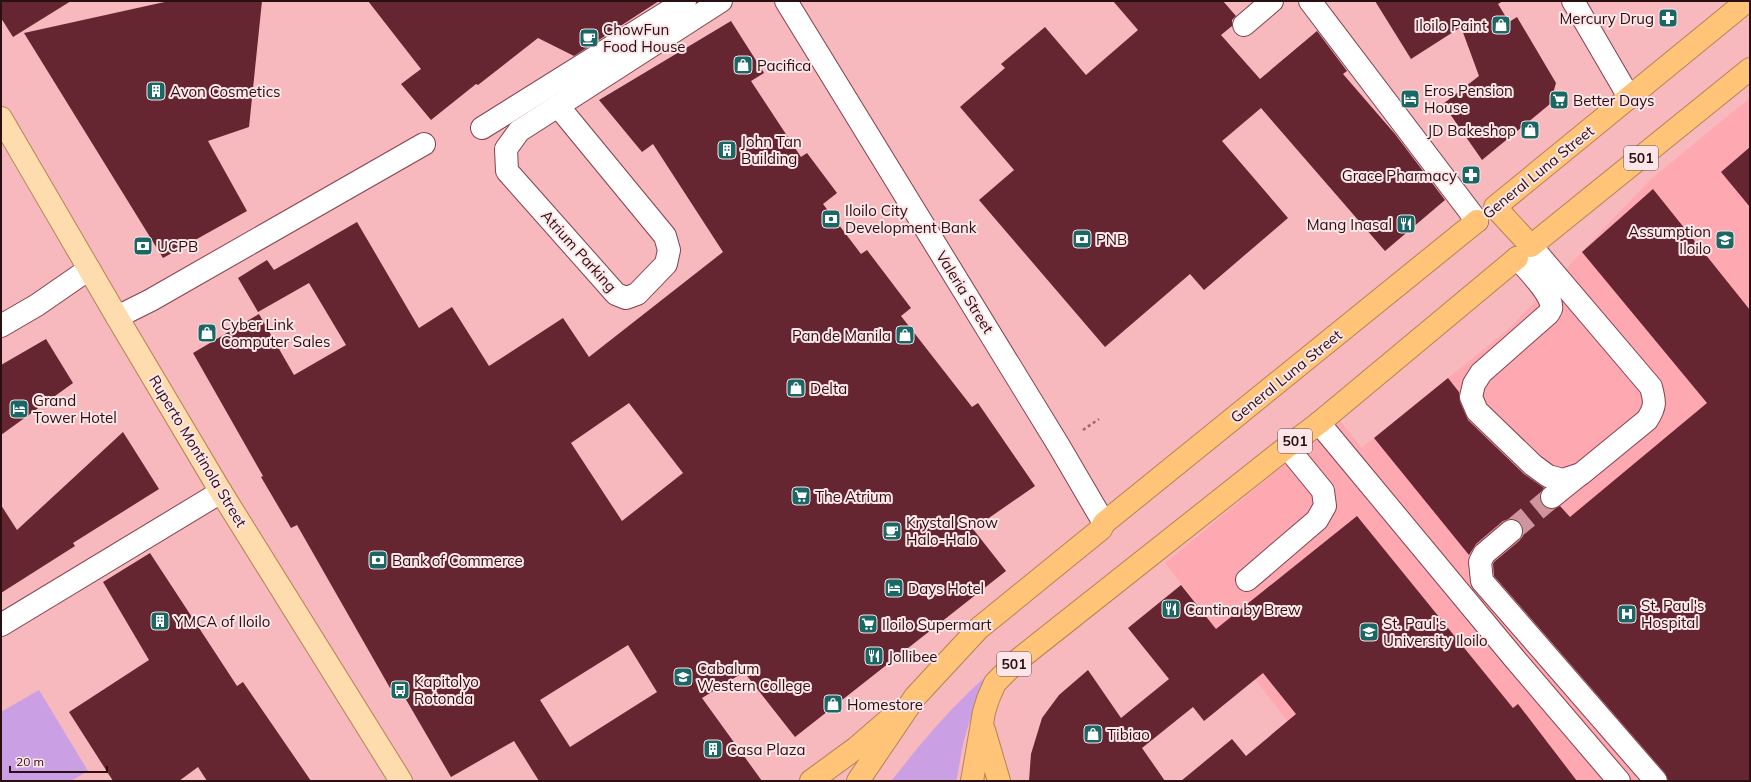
<svg xmlns="http://www.w3.org/2000/svg" width="1751" height="782" viewBox="0 0 1751 782" font-family="Mulish,sans-serif">
<style>
.built{fill:#fea8b1}
.green{fill:#ca9fe3}
.building{fill:#662631;fill-rule:evenodd}
.lines{fill:none;stroke-linecap:round;stroke-linejoin:round}
.minor-tunnel{stroke:#ce969c;stroke-width:22;stroke-dasharray:22 11;stroke-linecap:butt}
.minor-casing{stroke:#83414a;stroke-width:24}
.major-casing{stroke:#b48454;stroke-width:24}
.highway-casing{stroke:#b48454;stroke-width:24}
.path{stroke:#97696e;stroke-width:2.5;stroke-dasharray:3 3;stroke-linecap:butt}
.minor{stroke:#fff;stroke-width:22}
.major{stroke:#ffdcad;stroke-width:22}
.highway{stroke:#ffc477;stroke-width:22}
.labels{text-anchor:middle;dominant-baseline:central;stroke-width:4;stroke-linejoin:round;paint-order:stroke}
.shield{fill:#fee5e7;stroke:#694e52;stroke-width:1}
.shield-label{font-size:14px;font-weight:bold;fill:#290e12}
.poi-label{font-size:15px;fill:#290e12;stroke:#fee5e7;text-anchor:start}
.street-label{font-size:15px;fill:#290e12;stroke:#fee5e7}
</style>
<rect width="100%" height="100%" fill="#f7b8be"/>
<polygon class="built" points="1750,98 1750,781 1334,781 1165,563 1339,420 1362,448 1510,328 1651,179"/>
<g class="green">
<path d="M1000,664C984,688 974,705 966,733C961,749 960,765 956,781H891C904,766 915,750 928,736C950,710 974,686 1000,664Z"/>
<polygon points="39,690 88,771 71,781 1,781 1,712"/>
</g>
<g class="building">
<polygon points="1,1 71,1 13,37 1,18"/>
<polygon points="169,1 262,1 249,127 208,141 247,211 163,258 24,33"/>
<polygon points="368,1 659,1 574,56 538,38 478,85 476,84 431,120 401,84 421,69"/>
<polygon points="1113,1 1223,1 1236,16 1232,20 1232,26 1221,35 1260,79 1317,31 1347,71 1343,74 1395,134 1445,200 1385,251 1261,108 1222,141 1288,218 1204,290 1190,274 1105,347 979,200 1014,170 960,107 1005,68 1001,64 1045,27 1086,75 1138,30"/>
<polygon points="1375,1 1503,1 1498,4 1509,22 1517,17 1556,83 1550,104 1482,160 1443,104 1479,76 1461,27 1411,59"/>
<path d="M731,21L764,73L751,81L801,157L807,153L837,193L823,204L861,254L867,250L911,308L901,316L972,407L978,403L1035,486L973,529L1006,571L795,737L744,672L702,698L762,781H539L514,741L451,777L397,684L390,688L297,525L291,528L261,477L263,476L193,353L259,314L294,375L346,345L309,283L258,312L238,278L267,260L274,270L357,222L419,328L452,307L489,366L563,318L589,357L723,252L653,144L642,152L599,100ZM629,403L683,473L622,521L571,443ZM628,645L657,692L570,747L540,700Z"/>
<polygon points="1750,147 1750,207 1721,172"/>
<polygon points="1653,189 1750,310 1750,781 1668,781 1665,773 1494,576 1493,564 1494,562 1519,541 1523,536 1523,529 1521,523 1515,519 1509,519 1503,521 1476,544 1469,555 1374,438 1448,378 1459,392 1460,402 1468,420 1524,474 1544,488 1540,493 1540,499 1543,505 1547,508 1554,509 1560,506 1570,517 1707,403 1582,252"/>
<polygon points="46,339 73,383 1,435 1,365"/>
<polygon points="123,432 159,489 73,543 75,546 1,593 1,505 17,530"/>
<polygon points="1357,516 1513,708 1518,704 1577,781 1181,781 1232,739 1246,756 1296,714 1263,673 1204,721 1193,707 1142,748 1165,781 1029,781 1031,754 1042,718 1059,695 1088,670 1121,718 1169,679 1128,628 1181,585 1216,629"/>
<polygon points="150,553 237,686 243,682 311,781 207,781 198,767 179,781 113,781 69,712 149,660 103,582"/>
</g>
<g class="lines">
<polyline class="minor-tunnel" points="1511,531 1552,497"/>
<g class="minor-casing">
<g id="minor">
<polyline points="786,1 1059,446 1104,523"/>
<polyline points="1310,1 1477,221"/>
<polyline points="1573,1 1629,97"/>
<polyline points="1244,25 1272,1"/>
<polygon points="558,106 665,236 669,250 666,264 637,294 626,298 616,294 507,171 506,149 519,131"/>
<polyline points="558,106 721,1"/>
<polyline points="482,128 685,1"/>
<path d="M1517,258C1525,267 1555,297 1551,309C1550,311 1549,313 1548,314L1481,373L1474,384L1471,397L1477,411L1533,465L1548,476L1563,480L1581,474L1647,420C1656,406 1655,402 1651,387L1531,246"/>
<polyline points="117,317 151,300 424,144"/>
<polyline points="1,326 37,305 89,269"/>
<polyline points="1319,423 1514,658 1619,781"/>
<polyline points="1552,497 1578,476"/>
<polyline points="1511,531 1484,554 1480,562 1482,581 1656,781"/>
<polyline points="1247,580 1317,520 1325,506 1323,491 1287,447"/>
<polyline points="1,625 221,492"/>
</g>
</g>
<g class="major-casing">
<polyline id="major" points="1,118 117,317 221,492 401,781"/>
</g>
<g class="highway-casing">
<g id="highway">
<polyline points="1747,1 1495,207 1531,246 1750,69"/>
<polyline points="984,730 999,781"/>
<polyline points="811,781 856,748 893,716"/>
<polyline points="858,781 915,697 978,629 1101,529 1104,523 1477,221"/>
<polyline points="972,781 984,712 988,699 995,683 1018,660 1287,447 1319,423 1517,258"/>
</g>
</g>
<polyline class="path" points="1083,430 1099,419"/>
<use href="#minor" class="minor"/>
<use href="#major" class="major"/>
<use href="#highway" class="highway"/>
</g>
<defs>
<g id="pharmacy-square" transform="scale(1)"><rect x="-9" y="-9" width="18" height="18" rx="4" fill="#1a6866" stroke="#fee5e7"/><path d="M-2-6h4v4h4v4h-4v4h-4v-4h-4v-4h4Z" fill="#fff"/></g>
<g id="shop-square" transform="scale(1)"><rect x="-9" y="-9" width="18" height="18" rx="4" fill="#1a6866" stroke="#fee5e7"/><path d="M-5-2.5h2.3a2.7 3.5 0 0 1 5.4 0H5L5.5 6h-11ZM-1.5-2.5h3a1.5 2.3 0 0 0-3 0Z" fill="#fff"/></g>
<g id="cafe-square" transform="scale(1)"><rect x="-9" y="-9" width="18" height="18" rx="4" fill="#1a6866" stroke="#fee5e7"/><path d="M-5.5-4.5H6V0H3Q3 3.5 0 3.5H-2.5Q-5.5 3.5-5.5 0ZM3-3.2v2h1.7v-2ZM-6 4.5H4V6H-6Z" fill="#fff"/></g>
<g id="building-square" transform="scale(1)"><rect x="-9" y="-9" width="18" height="18" rx="4" fill="#1a6866" stroke="#fee5e7"/><path d="M-4-6H4V6H1V3H-1V6H-4ZM-2.5-4.3h1.7v1.8h-1.7ZM.8-4.3h1.7v1.8H.8ZM-2.5-1h1.7V.8h-1.7ZM.8-1h1.7V.8H.8Z" fill="#fff"/></g>
<g id="hotel-square" transform="scale(1)"><rect x="-9" y="-9" width="18" height="18" rx="4" fill="#1a6866" stroke="#fee5e7"/><path d="M-6-4.5h1.5V1H6V5H4.5V3h-9V5H-6ZM-4 0a1.8 1.8 0 1 1 3.6 0ZM.5 0V-2.5h3Q6-2.5 6 0Z" fill="#fff"/></g>
<g id="supermarket-square" transform="scale(1)"><rect x="-9" y="-9" width="18" height="18" rx="4" fill="#1a6866" stroke="#fee5e7"/><path d="M-6-5.5h2.5l.6 2H6L4.5 2H-2.5L-4.4-4H-6ZM-1.5 3.2a1.3 1.3 0 1 0 .1 0ZM3 3.2a1.3 1.3 0 1 0 .1 0Z" fill="#fff"/></g>
<g id="bank-square" transform="scale(1)"><rect x="-9" y="-9" width="18" height="18" rx="4" fill="#1a6866" stroke="#fee5e7"/><path d="M-6-4H6V4H-6ZM0-2.3a2.3 2.3 0 1 0 0 4.6a2.3 2.3 0 1 0 0-4.6Z" fill="#fff"/></g>
<g id="restaurant-square" transform="scale(1)"><rect x="-9" y="-9" width="18" height="18" rx="4" fill="#1a6866" stroke="#fee5e7"/><path d="M-5-6h1v4h1v-4h1v4h1v-4h1v5L-1.5 .5V6h-2V.5L-5-1ZM5-6V6H3V1.5H1.5Q1.5-4 5-6Z" fill="#fff"/></g>
<g id="school-square" transform="scale(1)"><rect x="-9" y="-9" width="18" height="18" rx="4" fill="#1a6866" stroke="#fee5e7"/><path d="M0-5L7-2L0 1L-7-2ZM-4 1L0 2.5L4 1V4Q0 6-4 4Z" fill="#fff"/></g>
<g id="hospital-square" transform="scale(1)"><rect x="-9" y="-9" width="18" height="18" rx="4" fill="#1a6866" stroke="#fee5e7"/><path d="M-5-5h3v3.5h4V-5h3V5h-3V1.5h-4V5h-3Z" fill="#fff"/></g>
<g id="university-square" transform="scale(1)"><rect x="-9" y="-9" width="18" height="18" rx="4" fill="#1a6866" stroke="#fee5e7"/><path d="M0-5L7-2L0 1L-7-2ZM-4 1L0 2.5L4 1V4Q0 6-4 4Z" fill="#fff"/></g>
<g id="bus-square" transform="scale(1)"><rect x="-9" y="-9" width="18" height="18" rx="4" fill="#1a6866" stroke="#fee5e7"/><path d="M-5-6H5V4H4V6H2V4H-2V6H-4V4H-5ZM-3.5-4V0h7V-4ZM-3.5 1.2v1.5H-2V1.2ZM2 1.2v1.5H3.5V1.2Z" fill="#fff"/></g>
</defs>
<g fill-rule="evenodd">
<use href="#pharmacy-square" x="1668" y="18"/>
<use href="#shop-square" x="1501" y="25"/>
<use href="#cafe-square" x="589" y="38"/>
<use href="#shop-square" x="743" y="65"/>
<use href="#building-square" x="156" y="91"/>
<use href="#hotel-square" x="1410" y="99"/>
<use href="#supermarket-square" x="1559" y="100"/>
<use href="#shop-square" x="1530" y="130"/>
<use href="#building-square" x="727" y="150"/>
<use href="#pharmacy-square" x="1471" y="175"/>
<use href="#bank-square" x="831" y="219"/>
<use href="#restaurant-square" x="1406" y="224"/>
<use href="#bank-square" x="1082" y="239"/>
<use href="#school-square" x="1725" y="240"/>
<use href="#bank-square" x="143" y="246"/>
<use href="#shop-square" x="207" y="333"/>
<use href="#shop-square" x="905" y="335"/>
<use href="#shop-square" x="796" y="388"/>
<use href="#hotel-square" x="19" y="409"/>
<use href="#supermarket-square" x="801" y="496"/>
<use href="#cafe-square" x="892" y="531"/>
<use href="#bank-square" x="378" y="560"/>
<use href="#hotel-square" x="894" y="588"/>
<use href="#restaurant-square" x="1171" y="609"/>
<use href="#hospital-square" x="1627" y="614"/>
<use href="#building-square" x="160" y="621"/>
<use href="#supermarket-square" x="868" y="624"/>
<use href="#university-square" x="1369" y="632"/>
<use href="#restaurant-square" x="874" y="656"/>
<use href="#university-square" x="683" y="677"/>
<use href="#bus-square" x="400" y="690"/>
<use href="#shop-square" x="833" y="704"/>
<use href="#shop-square" x="1093" y="734"/>
<use href="#building-square" x="713" y="749"/>
</g>
<g class="labels">
<g class="shield">
<rect x="1624" y="146" width="34" height="24" rx="3"/>
<rect x="1278" y="429" width="34" height="24" rx="3"/>
<rect x="997" y="652" width="34" height="24" rx="3"/>
</g>
<g class="shield-label">
<text x="1641" y="158">501</text>
<text x="1295" y="441">501</text>
<text x="1014" y="664">501</text>
</g>
<g class="poi-label">
<text x="1654" y="18" text-anchor="end">Mercury Drug</text>
<text x="1487" y="25" text-anchor="end">Iloilo Paint</text>
<text x="603" y="29">ChowFun<tspan x="603" dy="17">Food House</tspan></text>
<text x="757" y="65">Pacifica</text>
<text x="1424" y="90">Eros Pension<tspan x="1424" dy="17">House</tspan></text>
<text x="170" y="91">Avon Cosmetics</text>
<text x="1573" y="100">Better Days</text>
<text x="1516" y="130" text-anchor="end">JD Bakeshop</text>
<text x="741" y="141">John Tan<tspan x="741" dy="17">Building</tspan></text>
<text x="1457" y="175" text-anchor="end">Grace Pharmacy</text>
<text x="845" y="210">Iloilo City<tspan x="845" dy="17">Development Bank</tspan></text>
<text x="1392" y="224" text-anchor="end">Mang Inasal</text>
<text x="1711" y="231" text-anchor="end">Assumption<tspan x="1711" dy="17">Iloilo</tspan></text>
<text x="1096" y="239">PNB</text>
<text x="157" y="246">UCPB</text>
<text x="221" y="324">Cyber Link<tspan x="221" dy="17">Computer Sales</tspan></text>
<text x="891" y="335" text-anchor="end">Pan de Manila</text>
<text x="810" y="388">Delta</text>
<text x="33" y="400">Grand<tspan x="33" dy="17">Tower Hotel</tspan></text>
<text x="815" y="496">The Atrium</text>
<text x="906" y="522">Krystal Snow<tspan x="906" dy="17">Halo-Halo</tspan></text>
<text x="392" y="560">Bank of Commerce</text>
<text x="908" y="588">Days Hotel</text>
<text x="1641" y="605">St. Paul's<tspan x="1641" dy="17">Hospital</tspan></text>
<text x="1185" y="609">Cantina by Brew</text>
<text x="174" y="621">YMCA of Iloilo</text>
<text x="1383" y="623">St. Paul's<tspan x="1383" dy="17">University Iloilo</tspan></text>
<text x="882" y="624">Iloilo Supermart</text>
<text x="888" y="656">Jollibee</text>
<text x="697" y="668">Cabalum<tspan x="697" dy="17">Western College</tspan></text>
<text x="414" y="681">Kapitolyo<tspan x="414" dy="17">Rotonda</tspan></text>
<text x="847" y="704">Homestore</text>
<text x="1107" y="734">Tibiao</text>
<text x="727" y="749">Casa Plaza</text>
</g>
<g class="street-label">
<text transform="translate(1538 172) rotate(-39)">General Luna Street</text>
<text transform="translate(579 251) rotate(48)">Atrium Parking</text>
<text transform="translate(965 292) rotate(58)">Valeria Street</text>
<text transform="translate(1286 376) rotate(-39)">General Luna Street</text>
<text transform="translate(198 451) rotate(59)">Ruperto Montinola Street</text>
</g>
</g>
<rect width="1751" height="782" fill="none" stroke="#290e12" stroke-width="4"/>
<path d="M10 766v6h97v-6" fill="none" stroke="#290e12" stroke-width="2"/>
<text x="16" y="766" font-size="12" fill="#290e12" stroke="#fee5e7" stroke-width="3" paint-order="stroke">20 m</text>
</svg>
